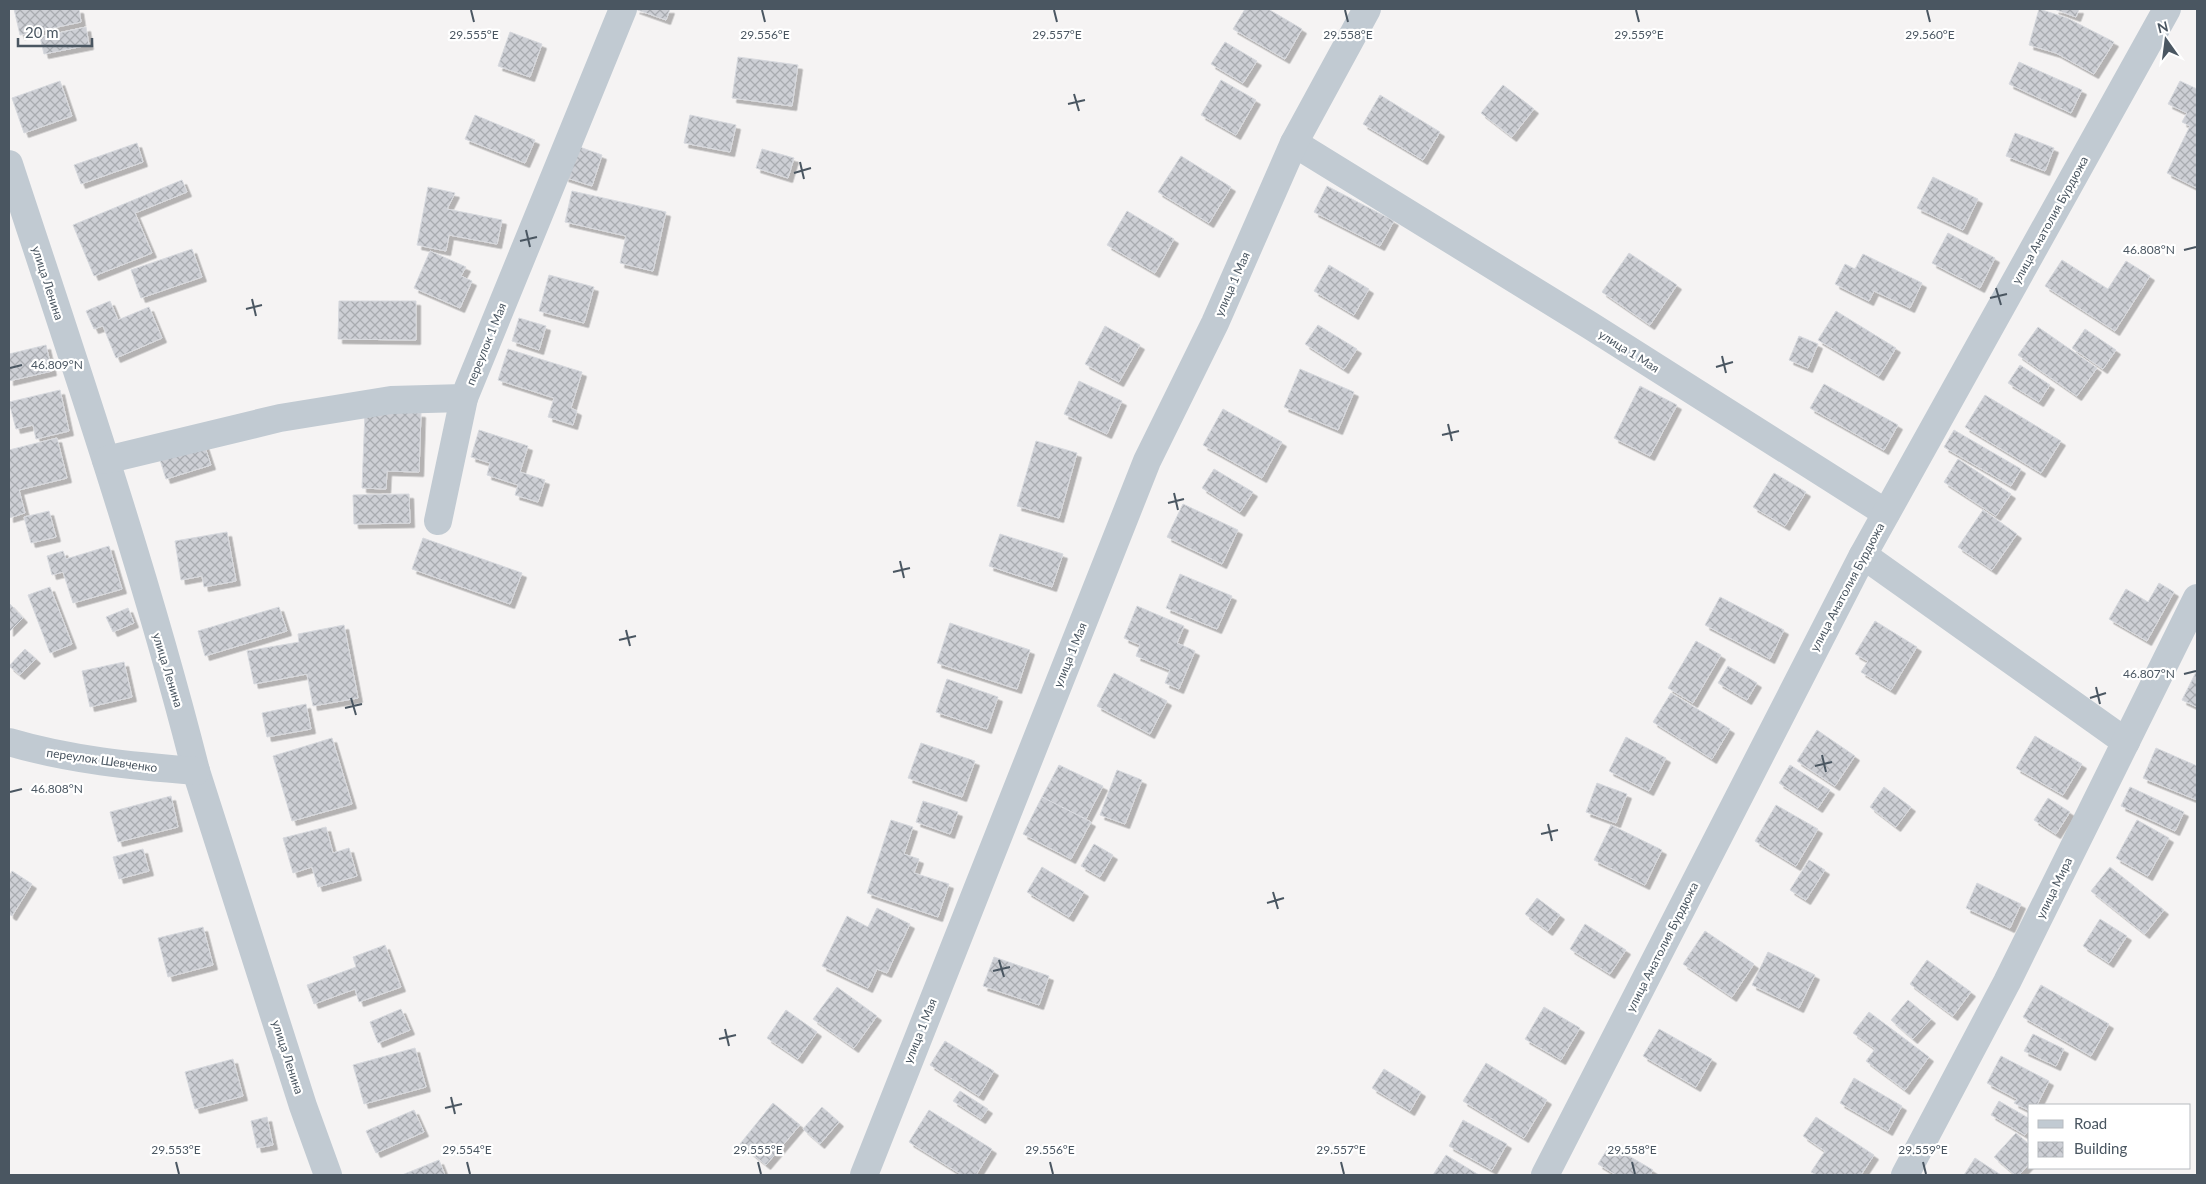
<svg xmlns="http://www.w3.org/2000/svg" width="2206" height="1184" viewBox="0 0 2206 1184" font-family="Lato,sans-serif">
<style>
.building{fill:url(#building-cross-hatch);stroke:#d7d9de;filter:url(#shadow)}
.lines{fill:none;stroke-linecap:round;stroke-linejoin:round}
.minor{stroke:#c1cad2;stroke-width:28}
.ticks{fill:none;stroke:#4a5661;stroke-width:2}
.labels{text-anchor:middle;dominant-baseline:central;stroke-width:4.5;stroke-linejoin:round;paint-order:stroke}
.street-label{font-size:12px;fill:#4a5661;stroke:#fff}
.ticks-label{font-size:12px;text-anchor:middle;fill:#4a5661;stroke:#fff;stroke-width:4.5;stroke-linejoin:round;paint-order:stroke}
</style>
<defs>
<pattern id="building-cross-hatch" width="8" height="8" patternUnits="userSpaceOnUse" patternTransform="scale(1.25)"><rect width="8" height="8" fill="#cdcfd5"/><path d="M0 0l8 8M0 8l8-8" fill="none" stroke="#a8abb0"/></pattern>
<filter id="shadow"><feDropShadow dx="4.5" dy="4.5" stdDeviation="0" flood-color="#0004"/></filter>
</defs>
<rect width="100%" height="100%" fill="#f5f3f3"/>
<g class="building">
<polygon points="14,9 79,9 81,22 20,35"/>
<polygon points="635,9 670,9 666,20"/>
<polygon points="1245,9 1268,9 1302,29 1285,59 1233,29"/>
<polygon points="2039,9 2067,18 2114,42 2094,74 2056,53 2029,45"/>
<polygon points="2054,9 2079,9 2076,17"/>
<polygon points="86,27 89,45 44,54 40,37"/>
<polygon points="510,32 542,44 530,77 498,66"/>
<polygon points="1225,42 1257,61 1243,83 1211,64"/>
<polygon points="738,57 798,65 792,106 732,98"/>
<polygon points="2019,62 2082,90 2071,113 2009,84"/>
<polygon points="1221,80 1256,100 1236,135 1201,115"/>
<polygon points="60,81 72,116 24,133 12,98"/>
<polygon points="2180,81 2197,89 2197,188 2167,173 2190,126 2182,122 2187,113 2168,104"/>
<polygon points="1503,85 1534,109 1512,137 1481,113"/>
<polygon points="1380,95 1440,132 1423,160 1363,124"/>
<polygon points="475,115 535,140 525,163 465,139"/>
<polygon points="690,115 736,125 730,152 684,143"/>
<polygon points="2015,133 2054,148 2045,171 2006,156"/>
<polygon points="137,143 143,162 81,184 74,165"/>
<polygon points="574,145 602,155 592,186 564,177"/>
<polygon points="762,149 794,158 788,178 756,168"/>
<polygon points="1181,156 1231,187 1209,223 1158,192"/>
<polygon points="1933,177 1978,199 1963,230 1917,208"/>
<polygon points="182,180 187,192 135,213 152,253 94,276 73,225"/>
<polygon points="1327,186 1394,221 1380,246 1314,212"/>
<polygon points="428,187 455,193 447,209 502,220 497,244 449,235 446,251 417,245"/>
<polygon points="572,191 666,212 653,271 620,263 626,236 565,222"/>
<polygon points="1127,211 1174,239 1155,273 1107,245"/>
<polygon points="1948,233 1995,258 1980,288 1932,263"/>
<polygon points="192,249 202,277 141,298 131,270"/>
<polygon points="430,251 466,267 461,276 472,281 460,308 414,288"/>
<polygon points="1629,253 1677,285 1650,325 1602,292"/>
<polygon points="1863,254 1922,283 1910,308 1874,291 1869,301 1835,284 1845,264 1855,269"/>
<polygon points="2062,260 2108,289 2126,261 2150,276 2115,331 2045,286"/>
<polygon points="1329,265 1369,289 1354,315 1314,291"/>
<polygon points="549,275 594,287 584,323 539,311"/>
<polygon points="110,301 118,320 149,307 162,338 116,358 103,326 94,329 86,311"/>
<polygon points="339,301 416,301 416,340 338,339"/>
<polygon points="1836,311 1896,348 1879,376 1818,340"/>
<polygon points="519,318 546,326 539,350 512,341"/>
<polygon points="1318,325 1357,349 1344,369 1305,344"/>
<polygon points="1105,326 1140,345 1119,382 1085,364"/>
<polygon points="2038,327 2097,368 2077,396 2018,355"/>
<polygon points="2085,329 2116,350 2103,369 2072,348"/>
<polygon points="1799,336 1818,344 1808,368 1789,360"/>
<polygon points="46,345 52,371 9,381 9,354"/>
<polygon points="508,349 582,372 571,408 577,411 573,425 548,417 554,398 498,380"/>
<polygon points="2020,365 2050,385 2039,402 2008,383"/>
<polygon points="1300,369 1354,392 1338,430 1284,407"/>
<polygon points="1079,381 1122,401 1107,434 1064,414"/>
<polygon points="1824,384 1898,425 1884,450 1810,408"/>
<polygon points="1640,386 1677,405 1650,456 1614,438"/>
<polygon points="60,390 69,431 36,439 33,425 16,429 9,402"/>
<polygon points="1985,395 2061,441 2041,473 1965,427"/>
<polygon points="1223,409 1282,442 1262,478 1203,445"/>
<polygon points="365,411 421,413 419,472 387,471 386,489 362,488"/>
<polygon points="479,430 528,446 520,472 545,480 538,502 515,495 518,485 487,475 490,463 471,457"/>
<polygon points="1954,430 2021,469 2011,486 1944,447"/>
<polygon points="200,432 211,465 166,479 156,447"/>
<polygon points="57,438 67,478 19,490 25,513 9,518 9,450"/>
<polygon points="1036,441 1077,453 1059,518 1017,506"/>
<polygon points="1958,459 2011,494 1996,516 1944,482"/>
<polygon points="1214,469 1253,492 1240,512 1202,488"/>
<polygon points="1774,473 1806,492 1785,526 1753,507"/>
<polygon points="409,494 410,523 354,524 353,495"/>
<polygon points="1183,504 1238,530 1222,564 1167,537"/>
<polygon points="1983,510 2017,534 1992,570 1958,547"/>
<polygon points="49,511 56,537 31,543 24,517"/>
<polygon points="227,532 236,581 204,587 202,576 181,580 175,541"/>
<polygon points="1000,534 1063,554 1052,587 989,566"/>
<polygon points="423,538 522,573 510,604 412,569"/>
<polygon points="109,546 122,589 73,603 63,572 52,575 47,556 63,551 66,559"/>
<polygon points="1180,574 1232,596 1217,629 1166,608"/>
<polygon points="2159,583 2174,592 2147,641 2109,619 2126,589 2148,602"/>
<polygon points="50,587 72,644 50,653 28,595"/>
<polygon points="1720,597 1784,630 1770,659 1705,625"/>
<polygon points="9,603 23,618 9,632"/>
<polygon points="1137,606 1184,626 1177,643 1195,651 1179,689 1165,683 1170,670 1136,656 1140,645 1124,638"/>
<polygon points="279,607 287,631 205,656 198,631"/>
<polygon points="128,608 134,623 113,632 106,617"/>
<polygon points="1875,621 1917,647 1891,690 1861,672 1868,661 1855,654"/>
<polygon points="950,623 1030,650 1017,689 937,663"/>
<polygon points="344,625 358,698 313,706 307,674 254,684 247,651 299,642 298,634"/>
<polygon points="1696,641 1721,655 1693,703 1668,688"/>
<polygon points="25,649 36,659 20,675 9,666"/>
<polygon points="124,662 132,697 90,707 82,671"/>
<polygon points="1728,666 1757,683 1747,700 1718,683"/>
<polygon points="2197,670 2197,707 2182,700"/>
<polygon points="1114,673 1167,701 1150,734 1097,706"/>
<polygon points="947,679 998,697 987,729 936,712"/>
<polygon points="1671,693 1730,729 1712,759 1653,722"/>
<polygon points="306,704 311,729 267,737 262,713"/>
<polygon points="1817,730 1855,756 1835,786 1797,761"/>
<polygon points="2035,736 2082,764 2063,795 2016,768"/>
<polygon points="1626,737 1666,758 1649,791 1609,771"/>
<polygon points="332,738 352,804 292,821 273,756"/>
<polygon points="921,743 975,761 962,797 908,778"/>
<polygon points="2156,748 2197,766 2197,800 2143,778"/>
<polygon points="1059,765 1103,786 1086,819 1042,797"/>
<polygon points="1790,765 1830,790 1818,808 1779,783"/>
<polygon points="1117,770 1142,780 1125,824 1100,815"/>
<polygon points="1597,783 1627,794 1616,823 1586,812"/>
<polygon points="1884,787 1911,807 1896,827 1870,807"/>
<polygon points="2130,787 2184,812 2175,831 2121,806"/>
<polygon points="171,796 178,827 118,842 110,812"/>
<polygon points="1042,797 1091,822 1071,859 1023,834"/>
<polygon points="2048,798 2070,812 2056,834 2034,820"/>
<polygon points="923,801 958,812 950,834 916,822"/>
<polygon points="1776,805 1818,829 1796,866 1755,841"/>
<polygon points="891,820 913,827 904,854 919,859 914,873 949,884 938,917 867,893"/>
<polygon points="2137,820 2169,838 2148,876 2116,858"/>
<polygon points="1611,825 1662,850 1645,885 1594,860"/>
<polygon points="326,827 333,853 349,848 357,876 318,887 312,867 293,873 283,838"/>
<polygon points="1094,844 1113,855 1100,877 1081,866"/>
<polygon points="143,849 149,871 119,879 113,857"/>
<polygon points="1809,860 1825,870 1806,900 1790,890"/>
<polygon points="1042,867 1084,892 1069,917 1027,892"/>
<polygon points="2110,867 2164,910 2145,934 2091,891"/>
<polygon points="12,871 32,884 12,916 9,914 9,877"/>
<polygon points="1977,883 2021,904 2010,928 1966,908"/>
<polygon points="1537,898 1560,915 1548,931 1525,914"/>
<polygon points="877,908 910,924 887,973 877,969 868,988 822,966 847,916 868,927"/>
<polygon points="2100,919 2127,936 2109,963 2083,946"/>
<polygon points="1585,924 1626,950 1610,974 1570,949"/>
<polygon points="203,927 213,965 168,977 158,938"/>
<polygon points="1705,931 1754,964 1732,997 1683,964"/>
<polygon points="385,945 401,987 359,1002 355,989 314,1004 307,985 356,967 353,957"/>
<polygon points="1768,952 1815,975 1799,1008 1752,985"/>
<polygon points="994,957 1049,976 1039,1005 983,986"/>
<polygon points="1927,960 1971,992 1953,1016 1910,984"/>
<polygon points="2041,985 2109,1024 2091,1056 2023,1017"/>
<polygon points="837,987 877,1016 854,1048 813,1019"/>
<polygon points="1908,1000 1931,1019 1913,1039 1891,1020"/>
<polygon points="1544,1007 1580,1028 1561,1060 1525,1039"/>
<polygon points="401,1009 410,1030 378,1043 370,1022"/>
<polygon points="786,1010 817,1032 798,1059 767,1038"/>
<polygon points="1869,1012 1929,1057 1905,1090 1866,1061 1875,1049 1853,1033"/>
<polygon points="1659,1029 1712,1059 1696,1087 1643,1056"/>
<polygon points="2033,1034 2064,1049 2056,1066 2024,1051"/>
<polygon points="945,1041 994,1071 979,1096 930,1065"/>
<polygon points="415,1048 426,1087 364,1104 353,1065"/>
<polygon points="2001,1056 2049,1081 2037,1105 2030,1105 2030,1111 2014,1103 2017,1099 1987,1083"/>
<polygon points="233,1059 243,1096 195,1109 185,1072"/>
<polygon points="1486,1063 1547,1100 1524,1138 1463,1101"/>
<polygon points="1384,1069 1421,1092 1410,1111 1372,1088"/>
<polygon points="1854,1078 1902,1106 1888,1131 1840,1103"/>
<polygon points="960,1091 988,1109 981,1119 953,1101"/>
<polygon points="1999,1101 2030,1119 2030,1128 2025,1135 1991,1115"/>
<polygon points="773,1103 800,1125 766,1165 740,1144"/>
<polygon points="822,1107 839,1122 820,1144 803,1129"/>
<polygon points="414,1110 424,1132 376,1153 366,1131"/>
<polygon points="929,1110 992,1149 976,1175 962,1175 909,1142"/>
<polygon points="267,1117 273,1145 257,1148 251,1121"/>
<polygon points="1816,1117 1874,1155 1861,1175 1817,1175 1811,1172 1825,1151 1803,1136"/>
<polygon points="1463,1120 1507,1144 1492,1170 1449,1146"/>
<polygon points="2016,1133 2030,1145 2030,1163 2019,1175 2015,1175 1994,1157"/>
<polygon points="1610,1145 1653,1170 1650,1175 1616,1175 1598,1164"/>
<polygon points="1446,1155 1479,1175 1433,1175"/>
<polygon points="1975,1158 2001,1175 1964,1175"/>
<polygon points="439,1160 445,1175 402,1175"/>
</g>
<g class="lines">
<g class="minor">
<polyline points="1294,143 1591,326 1886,513"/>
<path d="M9,164C75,365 144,566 196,771L303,1106L328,1175"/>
<polyline points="106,460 280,418 391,400 464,398 623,9"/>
<polyline points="438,521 464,398"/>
<polyline points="1863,555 2126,742"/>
<path d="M9,742C70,760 132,766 196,771"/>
<polyline points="864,1175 1147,461 1215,323 1294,143 1367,9"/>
<polyline points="1545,1175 1863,555 2167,9"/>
<polyline points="1905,1175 2007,982 2197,598"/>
</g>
</g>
<path class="ticks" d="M471,10L474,22M762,10L765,22M1054,10L1057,22M1345,10L1348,22M1636,10L1639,22M1927,10L1930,22M1074,94L1079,111M1068,104L1085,100M800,162L804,179M794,173L811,168M526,230L530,247M520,241L537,237M2184,250L2196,247M1996,288L2001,305M1990,298L2007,294M252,299L256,316M246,309L262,305M1722,356L1726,373M1716,367L1733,362M10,368L22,365M1448,424L1452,441M1442,435L1459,431M1174,493L1178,510M1168,503L1184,499M900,561L904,578M893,572L910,568M626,630L630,646M619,640L636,636M2184,674L2196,671M2096,687L2100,704M351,698L356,715M2090,698L2106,693M345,708L362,704M1822,755L1826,772M1815,766L1832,762M10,792L22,789M1548,824L1552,841M1541,834L1558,830M1273,892L1278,909M1267,903L1284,898M999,960L1004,977M993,971L1010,967M725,1029L729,1046M719,1039L736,1035M451,1097L455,1114M445,1108L462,1104M176,1162L179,1174M467,1162L470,1174M758,1162L761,1174M1050,1162L1053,1174M1341,1162L1344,1174M1632,1162L1635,1174M1923,1162L1926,1174"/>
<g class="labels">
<g class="street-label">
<text transform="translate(2050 220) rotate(-61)">улица Анатолия Бурдюжа</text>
<text transform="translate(48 283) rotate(72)">улица Ленина</text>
<text transform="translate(1232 284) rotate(-66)">улица 1 Мая</text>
<text transform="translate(486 344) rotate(-68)">переулок 1 Мая</text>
<text transform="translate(1629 351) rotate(32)">улица 1 Мая</text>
<text transform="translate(1847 587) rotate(-62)">улица Анатолия Бурдюжа</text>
<text transform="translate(1070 655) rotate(-68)">улица 1 Мая</text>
<text transform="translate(168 670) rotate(73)">улица Ленина</text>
<text transform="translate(102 760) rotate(8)">переулок Шевченко</text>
<text transform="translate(2054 888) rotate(-64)">улица Мира</text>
<text transform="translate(1662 947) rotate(-63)">улица Анатолия Бурдюжа</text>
<text transform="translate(920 1031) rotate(-68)">улица 1 Мая</text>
<text transform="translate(288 1057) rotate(72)">улица Ленина</text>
</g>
</g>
<g class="ticks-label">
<text x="474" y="39">29.555°E</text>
<text x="765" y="39">29.556°E</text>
<text x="1057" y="39">29.557°E</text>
<text x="1348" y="39">29.558°E</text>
<text x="1639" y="39">29.559°E</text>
<text x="1930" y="39">29.560°E</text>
<text x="2149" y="254">46.808°N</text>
<text x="57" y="369">46.809°N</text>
<text x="2149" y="678">46.807°N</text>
<text x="57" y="793">46.808°N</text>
<text x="176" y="1154">29.553°E</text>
<text x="467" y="1154">29.554°E</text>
<text x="758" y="1154">29.555°E</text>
<text x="1050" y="1154">29.556°E</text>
<text x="1341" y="1154">29.557°E</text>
<text x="1632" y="1154">29.558°E</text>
<text x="1923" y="1154">29.559°E</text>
</g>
<rect width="2206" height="1184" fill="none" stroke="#4a5661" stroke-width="20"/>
<rect x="2028" y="1104" width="162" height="65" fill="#ffffff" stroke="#b7bbc0"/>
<rect x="2038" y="1120" width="25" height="8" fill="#c1cad2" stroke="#b7bbc0"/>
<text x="2074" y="1129" font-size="15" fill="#4a5661">Road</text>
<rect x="2038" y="1142" width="25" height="15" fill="url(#building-cross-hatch)" stroke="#b7bbc0"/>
<text x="2074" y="1154" font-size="15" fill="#4a5661">Building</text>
<g transform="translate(2166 40) rotate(346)" stroke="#ffffff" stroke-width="4" paint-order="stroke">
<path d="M0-4L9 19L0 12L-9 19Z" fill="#4a5661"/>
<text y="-8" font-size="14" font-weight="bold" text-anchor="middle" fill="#4a5661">N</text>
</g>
<path d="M18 38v8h74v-8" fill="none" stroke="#4a5661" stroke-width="2.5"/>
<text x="25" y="38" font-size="15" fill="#4a5661" stroke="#ffffff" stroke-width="4" paint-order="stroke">20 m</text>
</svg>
